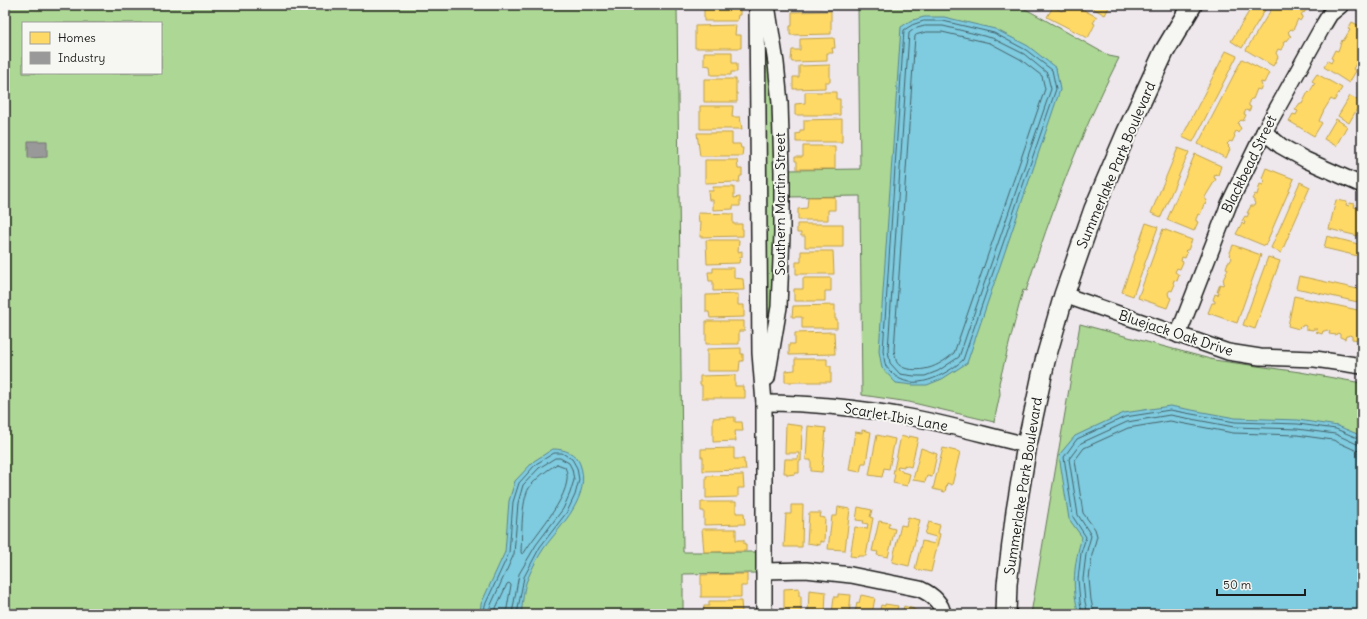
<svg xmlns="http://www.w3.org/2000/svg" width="1367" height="619" viewBox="0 0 1367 619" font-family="Delius,sans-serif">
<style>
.green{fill:#add794;stroke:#647a58;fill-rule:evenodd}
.water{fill:#7fcbdf;stroke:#578591}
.homes{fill:#ffd966;stroke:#bba050}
.industry{fill:#999;stroke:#747474}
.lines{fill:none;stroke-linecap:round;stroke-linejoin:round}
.shore{stroke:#44626a;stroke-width:1}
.minor-casing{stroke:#1c1c1c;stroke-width:18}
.major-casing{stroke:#1c1c1c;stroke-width:22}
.minor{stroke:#f6f6f2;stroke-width:15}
.major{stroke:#f6f6f2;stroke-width:19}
.labels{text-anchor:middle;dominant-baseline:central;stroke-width:4;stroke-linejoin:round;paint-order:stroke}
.street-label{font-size:14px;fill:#1c1c1c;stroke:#f6f6f2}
</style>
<rect width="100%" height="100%" fill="#eee7ec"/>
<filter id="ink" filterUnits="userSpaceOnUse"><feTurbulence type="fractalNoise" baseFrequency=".025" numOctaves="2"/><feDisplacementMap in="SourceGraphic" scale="8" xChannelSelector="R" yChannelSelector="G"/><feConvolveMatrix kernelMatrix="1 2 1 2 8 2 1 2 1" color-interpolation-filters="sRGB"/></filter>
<g filter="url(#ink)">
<g class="green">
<path d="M5,5H677L683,552H757V573L683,574V614H5ZM23,23H161V73H23Z"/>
<path d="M858,5H1017L1031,12L1109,56L1119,58C1081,133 1051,211 1026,291L1023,290L999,383L1000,394L994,422L909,402L862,395L860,196L787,197V170L860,169Z"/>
<polygon points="761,12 775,106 775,288 766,355"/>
<polygon points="1080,324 1214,360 1300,372 1362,383 1362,614 1031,614"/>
</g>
<g class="water">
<polygon points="924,17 944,17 995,29 1028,46 1056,68 1060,90 967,363 942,379 927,385 913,385 896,383 882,368 879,351 901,27 910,21"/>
<path d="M1170,406L1235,418L1298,420L1338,426L1362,436V614H1079C1071,588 1074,563 1082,537L1069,519L1059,455L1075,436L1124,413Z"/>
<path d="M553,449C564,449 576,453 580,464C592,496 561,525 544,548C538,557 532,568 528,578C523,588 523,603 521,614H480L481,604L505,552L509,501L515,481L534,461Z"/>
</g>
<g class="homes">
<polygon points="704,5 737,5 736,9 740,9 740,15 738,15 737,21 704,21"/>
<polygon points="784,5 822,5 822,7 784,8"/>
<polygon points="1065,5 1074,5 1097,17 1093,23 1095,24 1088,38 1047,17 1053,7 1062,11"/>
<polygon points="1087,5 1110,5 1105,15"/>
<polygon points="1253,5 1268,5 1242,48 1231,41"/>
<polygon points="1274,5 1309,5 1304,13 1303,12 1301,15 1303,16 1300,21 1298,19 1293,30 1291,29 1288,32 1289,33 1289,35 1291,36 1287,41 1285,40 1283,43 1284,44 1281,50 1278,49 1276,53 1278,57 1273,66 1246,50"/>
<polygon points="831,11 831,34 790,35 790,26 792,26 792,12"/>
<polygon points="1352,22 1362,27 1362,53 1353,69 1356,71 1349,83 1324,67 1328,61 1331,63 1333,59 1331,58 1335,50 1338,51 1342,40 1343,41 1350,30 1348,29"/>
<polygon points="736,25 735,35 741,35 741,48 695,48 695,26"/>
<polygon points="834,38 835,48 832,48 833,53 827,53 827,61 792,62 791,60 792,50 800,50 800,39"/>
<polygon points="1226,51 1237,56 1193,142 1182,137"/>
<polygon points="704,52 732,52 732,63 737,63 737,72 731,72 731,75 711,75 710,66 704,65"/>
<polygon points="1242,59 1269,73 1264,83 1261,82 1261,84 1262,85 1260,90 1257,89 1253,99 1251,99 1249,101 1249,106 1251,107 1249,111 1246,110 1244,114 1246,115 1243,121 1241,120 1238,123 1239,126 1241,128 1238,133 1236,131 1234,135 1235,136 1232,142 1230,141 1227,144 1229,146 1228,147 1230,149 1226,158 1198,144"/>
<polygon points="830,65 830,82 825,82 825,88 793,89 793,77 799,77 799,66"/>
<polygon points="1317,74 1342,88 1334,101 1331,99 1324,110 1319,121 1322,123 1314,136 1289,121 1293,114 1296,115 1298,111 1295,110 1300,103 1302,104 1308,92 1309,93 1315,83 1312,81"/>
<polygon points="704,79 736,79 736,93 737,93 737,102 704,102"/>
<polygon points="805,92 836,92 836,99 840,99 840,115 795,115 795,104 805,103"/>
<polygon points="1350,96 1361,102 1349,123 1338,116"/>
<polygon points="700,106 733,106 732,117 740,117 742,129 700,129"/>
<polygon points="842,119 842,142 796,142 796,134 800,133 800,130 804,130 804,120"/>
<polygon points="1336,119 1347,126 1336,146 1324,139"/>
<polygon points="697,133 732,133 732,144 740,144 741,148 743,148 742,156 700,156"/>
<polygon points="803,146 835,146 835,169 797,169 797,161 795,161 795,157 803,157"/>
<polygon points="1178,148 1189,152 1161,217 1151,213"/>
<polygon points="1195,154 1221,166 1218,175 1215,174 1214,178 1216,179 1205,197 1205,200 1207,200 1205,205 1204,204 1200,215 1198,214 1196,219 1196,221 1198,222 1194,231 1167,220"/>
<polygon points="705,160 737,160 738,169 742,169 742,176 740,176 739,182 705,183"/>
<polygon points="1266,168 1294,179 1265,246 1236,234 1242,223 1244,225 1245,222 1242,221 1245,216 1247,217 1249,213 1247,213 1251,206 1254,206 1255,203 1254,202 1254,200 1252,199 1255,194 1257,195 1260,184 1263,185 1265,181 1262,178"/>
<polygon points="1300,182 1310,187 1281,253 1271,248"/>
<polygon points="713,187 734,187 734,198 740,197 740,206 733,206 733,209 713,210 713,200 709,200 708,191 713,191"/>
<polygon points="808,197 835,197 835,210 828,210 828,220 798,220 798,209 807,208"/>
<polygon points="1336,200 1347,202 1346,205 1349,206 1350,203 1355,204 1354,207 1358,208 1359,206 1362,207 1362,237 1329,229"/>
<polygon points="698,213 733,214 733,224 742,224 742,229 743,229 743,236 700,237 701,223 699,223"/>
<polygon points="1146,223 1158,227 1133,296 1122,292"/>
<polygon points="797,224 843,224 843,247 805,247 805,236 801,236 801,233 797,233"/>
<polygon points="1163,229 1192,240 1188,250 1186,250 1185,251 1187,253 1185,258 1182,257 1181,261 1183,262 1180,269 1177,268 1175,272 1179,275 1177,281 1174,280 1173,283 1175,284 1172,291 1170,290 1168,293 1169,297 1171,298 1167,308 1138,298"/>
<polygon points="1327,236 1362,245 1362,257 1324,248"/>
<polygon points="706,240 739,240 738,252 742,251 742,257 740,257 739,263 707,264"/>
<polygon points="1233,245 1261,255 1237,323 1208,313 1212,303 1215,303 1215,301 1213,300 1215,294 1218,295 1219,292 1217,292 1220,284 1223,285 1224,281 1223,280 1228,269 1226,268 1228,262 1230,262 1232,258 1229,255"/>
<polygon points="801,251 833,251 834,274 796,274 796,262 801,262"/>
<polygon points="1268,257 1280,261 1255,329 1243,325"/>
<polygon points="713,268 734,268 734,278 743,279 744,290 713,291 713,281 709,281 708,272 713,272"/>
<polygon points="1299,276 1362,290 1362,303 1296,288"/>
<polygon points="803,278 831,278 831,291 825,291 825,301 794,301 794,289 803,289"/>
<polygon points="738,294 738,305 744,305 744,317 710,318 709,312 706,312 706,295"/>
<polygon points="1294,296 1362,311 1362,339 1360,339 1359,340 1352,339 1352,336 1349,335 1348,336 1346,336 1345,339 1340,337 1340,334 1337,333 1336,335 1329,334 1330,331 1326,330 1325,331 1323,331 1322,334 1316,332 1317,329 1313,329 1313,330 1306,329 1306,326 1303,325 1302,327 1300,326 1299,329 1288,326"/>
<polygon points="835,305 835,319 837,319 837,328 802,328 802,317 792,317 793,306"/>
<polygon points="706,321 744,321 744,331 739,331 739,344 706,344"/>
<polygon points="834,332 835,354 789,355 789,344 795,344 795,333"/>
<polygon points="741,348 741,354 743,354 743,361 740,361 739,371 707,371 707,349"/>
<polygon points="795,359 827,359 827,366 831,366 831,382 785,382 785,371 795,370"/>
<polygon points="735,375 735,386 743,386 743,390 745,390 745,398 702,398 702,385 700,385 700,376"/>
<polygon points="735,417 735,422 742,422 743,431 735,431 736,441 713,442 713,418"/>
<polygon points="786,424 802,426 801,461 799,461 799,473 795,473 795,474 787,475 787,473 784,473 785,459 798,459 799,453 785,453"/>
<polygon points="808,426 826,428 822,472 811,471 811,460 806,460"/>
<polygon points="862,430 871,432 866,463 862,463 860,472 849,470 855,432 862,433"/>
<polygon points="877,435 895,439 889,469 884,468 882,477 869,475"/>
<polygon points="901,436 908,438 909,436 918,438 911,467 904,465 904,467 898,466 897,469 902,470 902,472 910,474 907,486 893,483 895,474 893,474"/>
<polygon points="734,448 734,459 744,459 744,463 745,463 746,470 703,471 703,457 701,457 701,449"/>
<polygon points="921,448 937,454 932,477 927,476 925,482 913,480"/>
<polygon points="943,448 960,452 952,485 947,483 945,492 933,489"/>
<polygon points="743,475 744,488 738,488 738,497 706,498 706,476"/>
<polygon points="701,502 736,502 736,513 744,513 745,524 704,525 704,511 701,511"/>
<polygon points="791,505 803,505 802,547 784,547 786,514 791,514"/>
<polygon points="838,507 850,509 845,550 828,549 832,516 837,516"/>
<polygon points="858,507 872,510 870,517 873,518 866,556 858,556 858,557 850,556 855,527 867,529 868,524 863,523 864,521 856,520"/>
<polygon points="809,513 821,513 820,517 825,518 824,542 820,541 820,545 807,543"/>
<polygon points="908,517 920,520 909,566 892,562 901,525 906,526"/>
<polygon points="879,521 890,523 888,527 895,529 888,557 877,555 878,552 872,551"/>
<polygon points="929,522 940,525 938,533 940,534 931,572 915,569 922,541 934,544 936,537 925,534"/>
<polygon points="702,529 736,529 736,540 744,540 744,544 746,544 746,551 704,552"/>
<polygon points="747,574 747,586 741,586 741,597 701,597 701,575"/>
<polygon points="799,588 799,596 801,596 801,614 784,614 784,589"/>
<polygon points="809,590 826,592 825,614 808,614"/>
<polygon points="838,594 851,595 849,614 832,614 834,597 838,597"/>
<polygon points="861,595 875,598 872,614 855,614 857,602 859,603"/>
<polygon points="709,601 741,601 742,612 747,612 747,614 703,614 704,606 709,606"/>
<polygon points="885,604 898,606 896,614 879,614 881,605 885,606"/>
<polygon points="904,606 914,609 914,610 921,612 920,614 902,614"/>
</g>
<polygon class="industry" points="28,141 47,141 47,157 28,158"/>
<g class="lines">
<g class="shore">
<path d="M924,21H943L994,33L1026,50L1052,70L1056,89L963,360C946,375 912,394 892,373C890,371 887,368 886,366C884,362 884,355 883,351L904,30L912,25Z"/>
<polygon points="925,26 943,26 992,38 1024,54 1047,73 1051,89 959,357 938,371 925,376 914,376 900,374 890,363 888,350 909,33 914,29"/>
<path d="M926,32H942L990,43L1020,59L1042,76L1045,89L954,353C940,365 927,372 908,369C903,368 897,365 896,360C895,357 895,353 894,350L915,36L916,35Z"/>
<path d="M557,464L565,467C577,491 536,532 524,553L522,554L521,552C522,536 521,501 529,488C536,478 547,470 557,464Z"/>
<polyline points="484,614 485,605 509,553 513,502 519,483 536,464 554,453 562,453 572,459 577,468 579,480 575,495 567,512 540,547 524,577 517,614"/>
<polyline points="489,614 490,607 514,554 518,503 523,485 539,468 555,458 560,458 569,463 572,469 574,480 570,493 563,509 536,545 519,574 512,614"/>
<polyline points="495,614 496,608 507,584 509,583 511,585 506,614"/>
<polyline points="1082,614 1080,602 1078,579 1081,553 1086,537 1073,517 1064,457 1077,439 1125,417 1170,410 1235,422 1298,424 1336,429 1362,440"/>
<polyline points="1088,614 1085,602 1083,579 1086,554 1091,536 1089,532 1078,515 1069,459 1081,443 1127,422 1170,415 1234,427 1297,429 1335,434 1357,444 1362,445"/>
<polyline points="1094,614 1091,600 1089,579 1092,555 1097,536 1095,529 1083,513 1075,460 1084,448 1128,428 1170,421 1233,433 1297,435 1333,440 1355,450 1362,451"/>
</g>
<g class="minor-casing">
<g id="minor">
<polyline points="757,5 760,353 764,403 764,614"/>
<polyline points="767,5 776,63 780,103 782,172 782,234 779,307 767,378"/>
<polyline points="1264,132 1281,146 1306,160 1362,185"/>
<polyline points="1064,295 1228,352 1260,357 1315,359 1362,366"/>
<polyline points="1178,335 1229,204 1264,132 1324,24 1330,14 1341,5"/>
<path d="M764,403C813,403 860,408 909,417C948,424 988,436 1027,445"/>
<path d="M764,571L806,570L851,575L920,589C931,594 941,601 943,614"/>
</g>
</g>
<g class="major-casing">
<polyline id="major" points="1006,614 1007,584 1016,511 1027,445 1045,361 1064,295 1094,209 1126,134 1164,52 1192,5"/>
</g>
<use href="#minor" class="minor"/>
<use href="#major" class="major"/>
</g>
</g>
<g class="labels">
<g class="street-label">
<text transform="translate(1249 164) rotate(-64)">Blackbead Street</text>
<text transform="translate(1116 165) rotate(-67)">Summerlake Park Boulevard</text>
<text transform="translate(780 204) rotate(-90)">Southern Martin Street</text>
<text transform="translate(1176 333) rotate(18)">Bluejack Oak Drive</text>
<text transform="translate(896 417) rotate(10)">Scarlet Ibis Lane</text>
<text transform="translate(1023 486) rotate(-81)">Summerlake Park Boulevard</text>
</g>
</g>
<rect width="1367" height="619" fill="none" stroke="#f6f6f2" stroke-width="20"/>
<rect x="10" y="10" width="1347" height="599" fill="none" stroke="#1c1c1c" stroke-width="1.5" filter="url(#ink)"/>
<rect x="22" y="22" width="140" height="52" fill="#f6f6f2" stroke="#9f9f9c"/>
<rect x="30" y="32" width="20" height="12" fill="#ffd966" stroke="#9f9f9c"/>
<text x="58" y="42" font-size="12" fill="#1c1c1c">Homes</text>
<rect x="30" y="52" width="20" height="12" fill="#999999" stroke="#9f9f9c"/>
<text x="58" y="62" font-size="12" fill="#1c1c1c">Industry</text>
<path d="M1217 589v6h88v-6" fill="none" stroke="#1c1c1c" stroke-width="2"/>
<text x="1223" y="589" font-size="12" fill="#1c1c1c" stroke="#f6f6f2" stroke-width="3" paint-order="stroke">50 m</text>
</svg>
